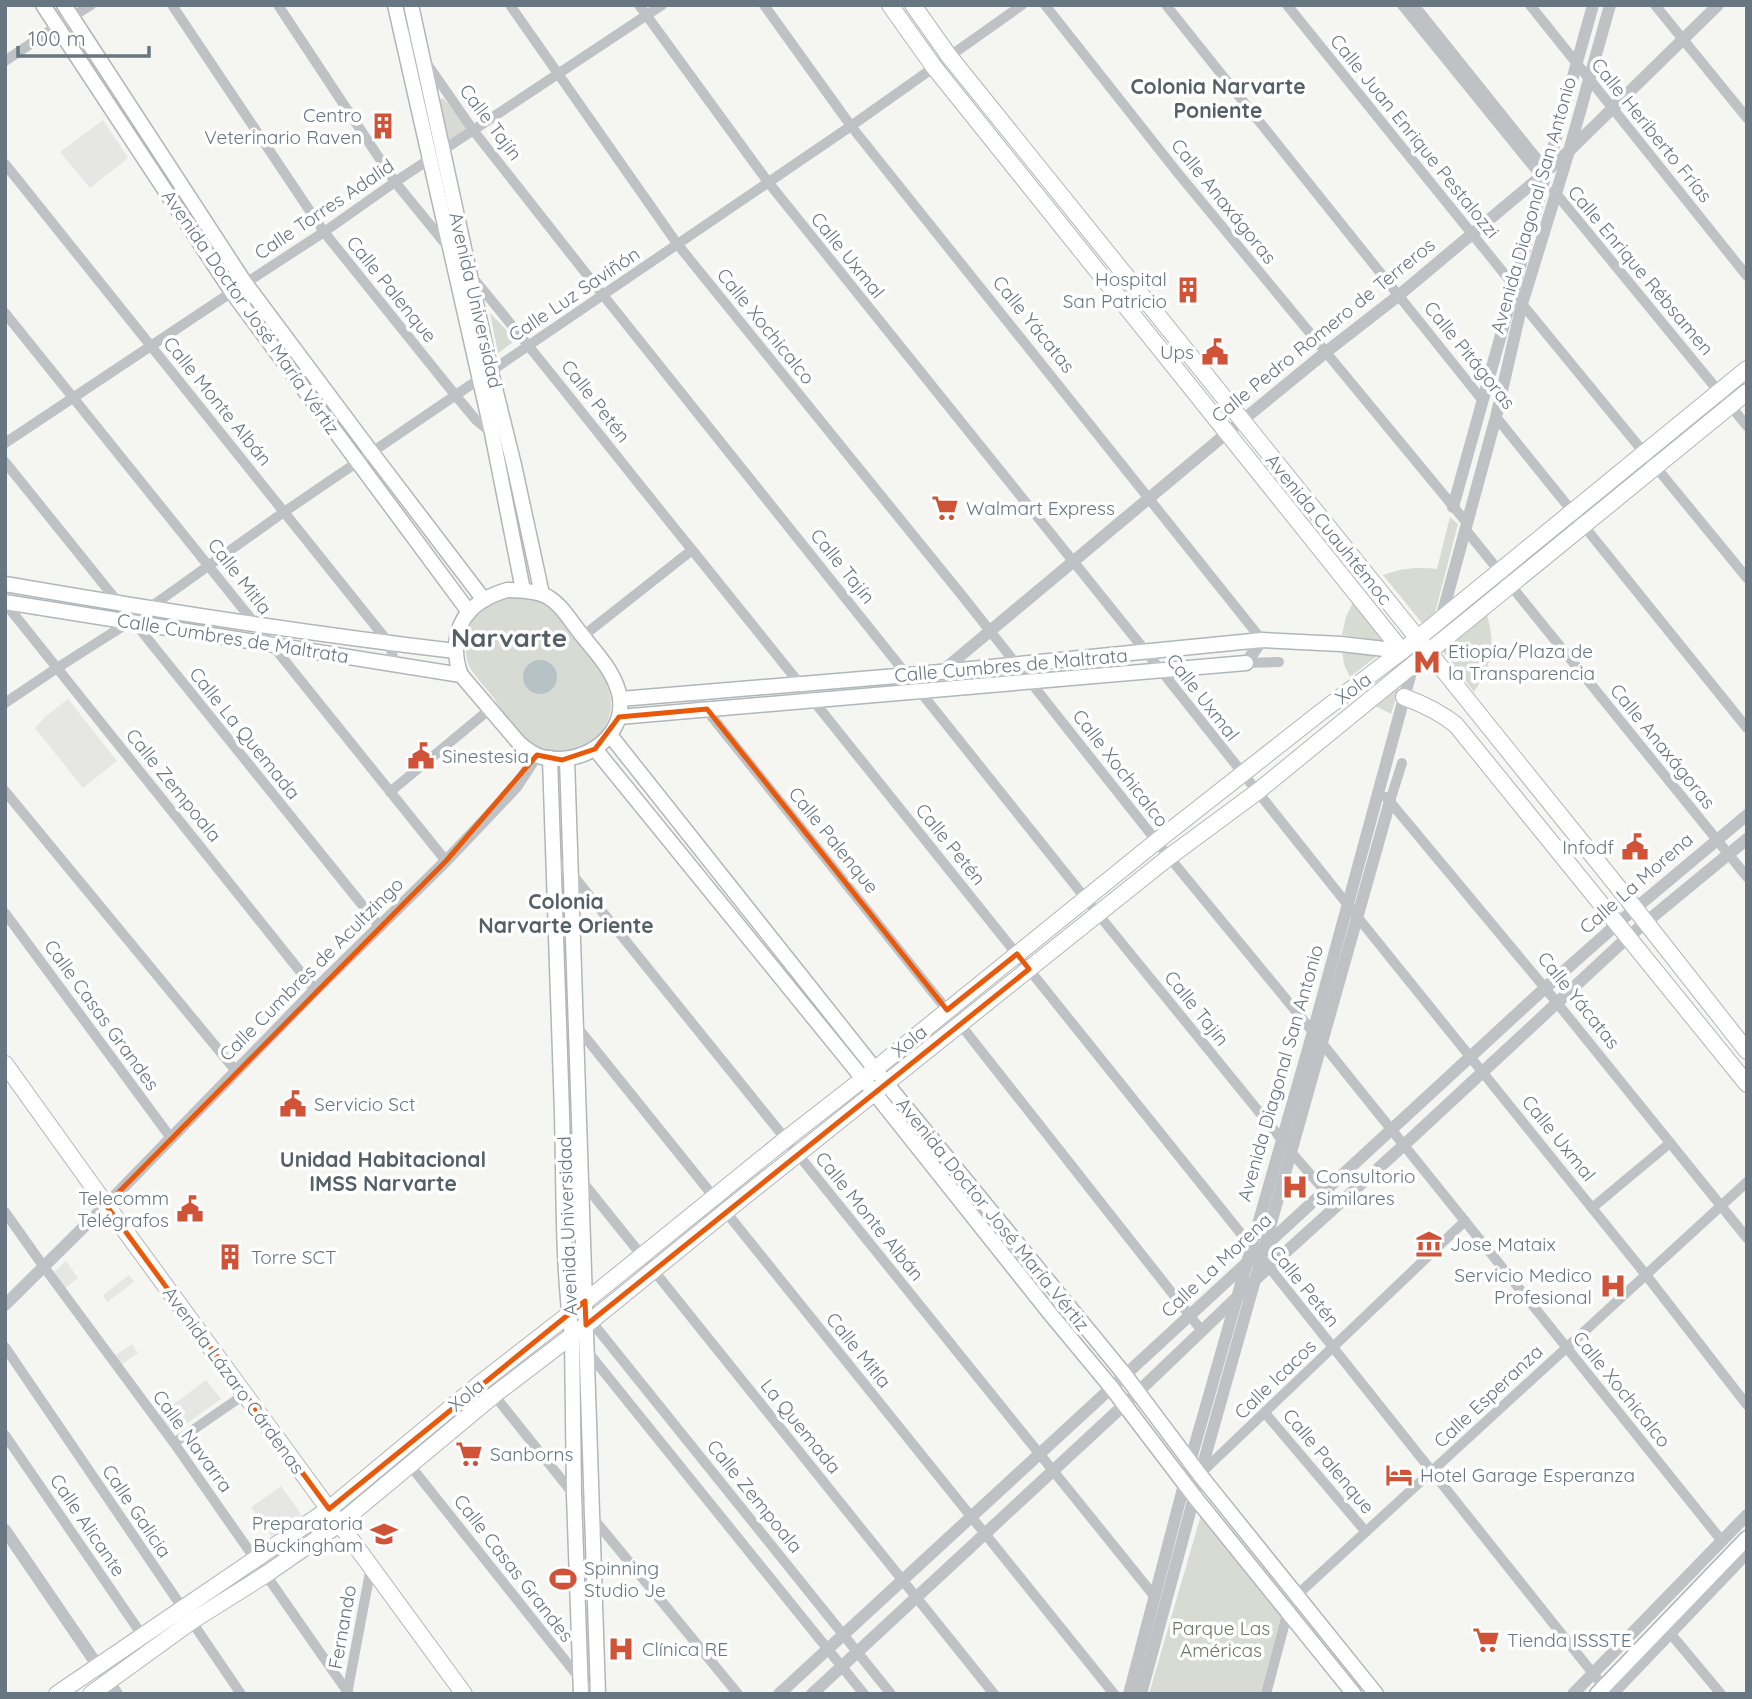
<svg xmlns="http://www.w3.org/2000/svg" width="1752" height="1699" viewBox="0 0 1752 1699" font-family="Quicksand,sans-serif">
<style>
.built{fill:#e6e6e5}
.green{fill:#d7dbd3}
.water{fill:#b6c2c5}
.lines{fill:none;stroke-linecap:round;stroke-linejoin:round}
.secondary-casing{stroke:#b1b6b9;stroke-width:17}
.primary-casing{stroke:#b2b6b9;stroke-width:18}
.minor{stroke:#bec2c5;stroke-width:10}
.tertiary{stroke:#bec2c5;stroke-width:12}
.secondary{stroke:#fff;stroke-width:14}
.primary{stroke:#fff;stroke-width:16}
.marked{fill:none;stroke:#e8590c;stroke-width:5;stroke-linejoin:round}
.labels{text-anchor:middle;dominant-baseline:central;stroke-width:7;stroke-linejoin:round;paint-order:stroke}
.poi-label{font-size:19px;fill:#677680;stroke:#fff;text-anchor:start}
.street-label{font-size:19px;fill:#677680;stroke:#fff}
.park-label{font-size:19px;fill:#6a7865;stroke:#fff}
.neighbourhood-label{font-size:21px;font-weight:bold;fill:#545f66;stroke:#fff}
.district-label{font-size:26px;font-weight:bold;fill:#545f66;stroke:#fff}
</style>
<rect width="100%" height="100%" fill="#f5f5f2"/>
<g class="built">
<polygon points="103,120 128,158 90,188 60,152"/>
<polygon points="68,699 117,761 83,788 35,728 46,716"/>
<polygon points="66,1261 78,1278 64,1289 53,1273"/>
<polygon points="129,1275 134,1282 107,1302 103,1295"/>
<polygon points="132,1344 138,1353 121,1365 114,1356"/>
<polygon points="206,1380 221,1399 172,1434 159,1415"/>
<polygon points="281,1486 303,1517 272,1537 251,1507"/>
</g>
<g class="green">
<polygon points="443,98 469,128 448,141 438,101"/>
<polygon points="490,313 516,340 498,353"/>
<path d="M1450,517L1458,524L1435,613L1422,623L1383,575C1404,568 1415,567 1437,569Z"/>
<path d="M520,593L552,604L605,677C613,697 614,715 601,733C583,757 548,757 525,739C515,732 501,708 493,697C487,689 470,671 468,663C461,644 471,611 489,601C498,597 511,596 520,593Z"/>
<polygon points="1354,600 1390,642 1342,635 1346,617"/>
<path d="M1486,611C1496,647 1493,661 1474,692L1440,648Z"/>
<polygon points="1342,649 1382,652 1350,677 1344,664"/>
<polygon points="1403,676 1391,714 1370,703"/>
<polygon points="1201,1515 1283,1612 1261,1694 1149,1694"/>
</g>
<circle class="water" cx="540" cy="677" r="17"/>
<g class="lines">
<g class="secondary-casing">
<g id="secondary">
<polyline points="43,5 232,292 469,612"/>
<polyline points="64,5 245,283 372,453 484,600"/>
<polyline points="395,5 492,433 523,590"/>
<polyline points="411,5 491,372 514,465 542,594"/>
<path d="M5,584C155,610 304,633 455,651"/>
<path d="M507,590C553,590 555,600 581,634C596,653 616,673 620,698C625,740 579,767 542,757C534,755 526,749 519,743L461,675C453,655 454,628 469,612C478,601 494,594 507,590Z"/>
<polyline points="5,602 461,675"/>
<polyline points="620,699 909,675 1262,640 1341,644 1402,651"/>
<polyline points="619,717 1246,663"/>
<polyline points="610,735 886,1083 1125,1375 1200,1475 1376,1694"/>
<polyline points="595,749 869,1086 1052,1316 1111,1387 1194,1496 1354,1694"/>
<path d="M550,758C555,877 559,995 562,1113C564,1187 562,1262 572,1336L574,1495L581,1694"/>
<polyline points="567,759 598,1694"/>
<polyline points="1597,1694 1747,1538"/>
</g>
</g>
<g class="primary-casing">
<g id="primary">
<polyline points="890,5 934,67 1402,651"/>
<polyline points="913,5 949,56 1626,897 1747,1051"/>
<path d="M1404,697C1423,704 1440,712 1456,725L1747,1084"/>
<polyline points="5,1064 99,1195 464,1694"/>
<polyline points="57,1694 329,1509 483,1381 586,1301 786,1139 863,1079 1152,845 1321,712 1402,651 1747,369"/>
<polyline points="91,1694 192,1621 265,1575 339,1524 494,1395 591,1321 725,1212 1169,857 1257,792 1747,392"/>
</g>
</g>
<g class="minor">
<polyline points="172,5 324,232 456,396 476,420 492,433"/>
<polyline points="278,5 395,182 448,247"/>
<polyline points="510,5 678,245 964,598 1169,857 1313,1032 1722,1541"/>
<polyline points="639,5 768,182 1147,653 1347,904 1646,1275 1747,1405"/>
<polyline points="764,5 851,126 1262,640"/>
<polyline points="1045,5 1177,172 1467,523"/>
<polyline points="1166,5 1483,401"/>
<polyline points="1287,5 1515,287"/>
<polyline points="1402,5 1544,180"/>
<polyline points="1414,5 1547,171"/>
<polyline points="1530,5 1747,276"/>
<polyline points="1655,5 1747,118"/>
<polyline points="405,32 473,130 603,295 1098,914 1282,1140"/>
<polyline points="5,61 57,26 91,5"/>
<polyline points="5,164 389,643 395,664"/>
<polyline points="1554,191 1747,426"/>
<path d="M473,278C548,368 619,460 693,551C881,784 1067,1019 1255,1251"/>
<polyline points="1522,304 1747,578"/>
<polyline points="5,313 446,861"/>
<polyline points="1496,417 1747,728"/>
<polyline points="5,443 232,292 324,232 395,182 662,5"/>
<polyline points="5,462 380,927"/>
<polyline points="1465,529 1747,877"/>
<polyline points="5,603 315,990"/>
<polyline points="583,636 692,550"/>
<polyline points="1246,663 1279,662"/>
<polyline points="692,692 947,1010"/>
<polyline points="5,703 57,668 131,621 284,512 851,126 1022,5"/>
<polyline points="5,791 236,1071"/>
<polyline points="390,792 490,709"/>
<polyline points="1386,797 1545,988 1747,1238"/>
<polyline points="1390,801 1402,763"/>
<polyline points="555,861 571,873 1155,1597"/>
<polyline points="5,913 171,1138"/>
<polyline points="960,1024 1202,1331"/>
<polyline points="577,1027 1114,1694"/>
<polyline points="1291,1152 1337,1205"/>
<polyline points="581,1180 994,1694"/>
<polyline points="1592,1208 1670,1143"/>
<polyline points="5,1212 44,1267 174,1443 349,1694"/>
<polyline points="1265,1262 1607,1691"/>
<polyline points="591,1321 891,1694"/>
<polyline points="572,1336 587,1351 864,1694"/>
<polyline points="5,1347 241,1694"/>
<polyline points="494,1395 574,1495 738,1694"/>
<polyline points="1265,1413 1366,1532"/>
<polyline points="5,1435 142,1635"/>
<polyline points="174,1443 245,1394"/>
<polyline points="409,1464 592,1694"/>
<polyline points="1200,1474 1465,1221"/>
<polyline points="1670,1633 1721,1694"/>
<polyline points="347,1694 371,1567"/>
<polyline points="1266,1694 1288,1611 1297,1595 1747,1182"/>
</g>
<g class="tertiary">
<polyline points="1453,507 1593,5"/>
<polyline points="1428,651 1441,619 1496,417 1522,304 1569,151 1610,5"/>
<polyline points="1246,663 1262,640"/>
<polyline points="941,672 1233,428 1326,352 1398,296 1540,177 1569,151 1718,5"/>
<polyline points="5,1305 106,1205 315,990 446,861 516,787 537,755"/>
<polyline points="5,1530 117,1694"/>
<polyline points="779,1694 1545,988 1624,918 1747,815"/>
<polyline points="812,1694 1138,1392 1256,1279 1404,1145 1628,937 1747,839"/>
<polyline points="1129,1694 1190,1462 1313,1032 1413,665"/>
<polyline points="1141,1694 1200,1475 1390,801"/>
<polyline points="1573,1694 1747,1515"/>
<polyline points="1612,1694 1747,1553"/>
</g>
<use href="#secondary" class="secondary"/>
<use href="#primary" class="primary"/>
</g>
<path class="marked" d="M707,709L947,1010L1017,954L1029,969L586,1325L585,1301L329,1509L106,1205L446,861L537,755L562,760L595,749L619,717Z"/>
<defs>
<g id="building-bare" transform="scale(2.1)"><path d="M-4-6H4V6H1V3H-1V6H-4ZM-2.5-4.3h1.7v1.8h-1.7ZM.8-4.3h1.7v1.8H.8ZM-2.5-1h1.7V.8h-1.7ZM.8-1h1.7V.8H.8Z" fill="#d05237" stroke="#fff" stroke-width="2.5" paint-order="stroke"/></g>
<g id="civic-bare" transform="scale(2.1)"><path d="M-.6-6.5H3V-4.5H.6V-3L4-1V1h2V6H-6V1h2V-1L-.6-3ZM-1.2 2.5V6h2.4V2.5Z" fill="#d05237" stroke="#fff" stroke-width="2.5" paint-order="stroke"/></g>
<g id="supermarket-bare" transform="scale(2.1)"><path d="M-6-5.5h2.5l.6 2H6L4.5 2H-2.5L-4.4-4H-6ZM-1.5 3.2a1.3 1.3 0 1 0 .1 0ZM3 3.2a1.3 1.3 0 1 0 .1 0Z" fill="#d05237" stroke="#fff" stroke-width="2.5" paint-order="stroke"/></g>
<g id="metro-bare" transform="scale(2.1)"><path d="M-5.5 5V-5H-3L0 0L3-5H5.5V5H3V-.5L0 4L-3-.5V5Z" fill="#d05237" stroke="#fff" stroke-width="2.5" paint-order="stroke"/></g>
<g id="hospital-bare" transform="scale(2.1)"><path d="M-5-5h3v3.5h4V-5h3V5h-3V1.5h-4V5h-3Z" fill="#d05237" stroke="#fff" stroke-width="2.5" paint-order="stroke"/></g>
<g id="museum-bare" transform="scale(2.1)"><path d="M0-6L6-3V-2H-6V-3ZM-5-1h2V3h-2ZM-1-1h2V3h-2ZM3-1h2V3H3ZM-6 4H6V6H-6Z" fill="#d05237" stroke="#fff" stroke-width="2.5" paint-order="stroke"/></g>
<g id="hotel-bare" transform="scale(2.1)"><path d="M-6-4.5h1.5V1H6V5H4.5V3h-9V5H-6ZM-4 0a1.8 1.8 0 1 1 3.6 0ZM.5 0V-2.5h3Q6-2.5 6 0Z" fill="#d05237" stroke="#fff" stroke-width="2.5" paint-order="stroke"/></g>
<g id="school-bare" transform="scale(2.1)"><path d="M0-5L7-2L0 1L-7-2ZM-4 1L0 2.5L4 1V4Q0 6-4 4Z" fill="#d05237" stroke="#fff" stroke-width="2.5" paint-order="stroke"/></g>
<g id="stadium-bare" transform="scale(2.1)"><path d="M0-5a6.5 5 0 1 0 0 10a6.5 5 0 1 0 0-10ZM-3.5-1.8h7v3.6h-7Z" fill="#d05237" stroke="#fff" stroke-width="2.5" paint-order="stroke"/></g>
</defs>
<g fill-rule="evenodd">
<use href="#building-bare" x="383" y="126"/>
<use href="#building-bare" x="1188" y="290"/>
<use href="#civic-bare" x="1215" y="352"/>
<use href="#supermarket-bare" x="945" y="508"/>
<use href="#metro-bare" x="1427" y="662"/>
<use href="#civic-bare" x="421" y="756"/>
<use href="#civic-bare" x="1635" y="847"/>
<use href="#civic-bare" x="293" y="1104"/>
<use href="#hospital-bare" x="1295" y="1187"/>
<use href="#civic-bare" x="190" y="1209"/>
<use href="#museum-bare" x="1429" y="1244"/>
<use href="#building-bare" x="230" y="1257"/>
<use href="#hospital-bare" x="1613" y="1286"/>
<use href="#supermarket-bare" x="469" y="1454"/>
<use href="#hotel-bare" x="1399" y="1475"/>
<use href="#school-bare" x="384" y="1534"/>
<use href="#stadium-bare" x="563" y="1579"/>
<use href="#supermarket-bare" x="1486" y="1640"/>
<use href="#hospital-bare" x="621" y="1649"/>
</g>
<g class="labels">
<g class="poi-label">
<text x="362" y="115" text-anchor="end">Centro<tspan x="362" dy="22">Veterinario Raven</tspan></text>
<text x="1167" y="279" text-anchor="end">Hospital<tspan x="1167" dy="22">San Patricio</tspan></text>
<text x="1194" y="352" text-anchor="end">Ups</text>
<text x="966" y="508">Walmart Express</text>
<text x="1448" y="651">Etiopía/Plaza de<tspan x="1448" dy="22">la Transparencia</tspan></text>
<text x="442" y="756">Sinestesia</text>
<text x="1614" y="847" text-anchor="end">Infodf</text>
<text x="314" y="1104">Servicio Sct</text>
<text x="1316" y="1176">Consultorio<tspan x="1316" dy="22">Similares</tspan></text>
<text x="169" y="1198" text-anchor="end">Telecomm<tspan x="169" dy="22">Telégrafos</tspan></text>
<text x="1450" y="1244">Jose Mataix</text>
<text x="251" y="1257">Torre SCT</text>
<text x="1592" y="1275" text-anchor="end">Servicio Medico<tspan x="1592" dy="22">Profesional</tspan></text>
<text x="490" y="1454">Sanborns</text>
<text x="1420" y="1475">Hotel Garage Esperanza</text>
<text x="363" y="1523" text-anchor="end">Preparatoria<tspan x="363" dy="22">Buckingham</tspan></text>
<text x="584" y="1568">Spinning<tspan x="584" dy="22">Studio Je</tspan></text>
<text x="1507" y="1640">Tienda ISSSTE</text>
<text x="642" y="1649">Clínica RE</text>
</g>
<g class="street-label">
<text transform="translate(491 122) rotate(53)">Calle Tajín</text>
<text transform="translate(1652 130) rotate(51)">Calle Heriberto Frías</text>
<text transform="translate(1415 136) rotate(51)">Calle Juan Enrique Pestalozzi</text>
<text transform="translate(1224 201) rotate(51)">Calle Anaxágoras</text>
<text transform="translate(1533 205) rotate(-74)">Avenida Diagonal San Antonio</text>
<text transform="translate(324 209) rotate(-34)">Calle Torres Adalid</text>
<text transform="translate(848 255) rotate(51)">Calle Uxmal</text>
<text transform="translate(1641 270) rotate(50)">Calle Enrique Rébsamen</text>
<text transform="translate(392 289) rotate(51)">Calle Palenque</text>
<text transform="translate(574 294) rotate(-34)">Calle Luz Saviñón</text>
<text transform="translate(476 300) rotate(77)">Avenida Universidad</text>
<text transform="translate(251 312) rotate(55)">Avenida Doctor José María Vértiz</text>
<text transform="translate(1034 324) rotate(51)">Calle Yácatas</text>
<text transform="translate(766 326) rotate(51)">Calle Xochicalco</text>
<text transform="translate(1323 330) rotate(-39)">Calle Pedro Romero de Terreros</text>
<text transform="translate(1470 355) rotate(51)">Calle Pitágoras</text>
<text transform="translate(218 401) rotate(51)">Calle Monte Albán</text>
<text transform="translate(596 401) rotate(52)">Calle Petén</text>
<text transform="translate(1329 529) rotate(51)">Avenida Cuauhtémoc</text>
<text transform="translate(843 566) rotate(51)">Calle Tajín</text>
<text transform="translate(240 576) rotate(52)">Calle Mitla</text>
<text transform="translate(233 638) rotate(9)">Calle Cumbres de Maltrata</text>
<text transform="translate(1011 665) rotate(-5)">Calle Cumbres de Maltrata</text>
<text transform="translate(1353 688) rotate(-37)">Xola</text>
<text transform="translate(1203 697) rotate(52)">Calle Uxmal</text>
<text transform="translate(245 733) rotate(51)">Calle La Quemada</text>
<text transform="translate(1663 746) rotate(51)">Calle Anaxágoras</text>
<text transform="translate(1121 768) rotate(52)">Calle Xochicalco</text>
<text transform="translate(174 785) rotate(51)">Calle Zempoala</text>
<text transform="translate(834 840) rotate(51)">Calle Palenque</text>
<text transform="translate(951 844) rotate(51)">Calle Petén</text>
<text transform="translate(1636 883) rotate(-41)">Calle La Morena</text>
<text transform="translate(311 969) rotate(-45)">Calle Cumbres de Acultzingo</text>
<text transform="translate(1579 1000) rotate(51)">Calle Yácatas</text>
<text transform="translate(1197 1008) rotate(51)">Calle Tajín</text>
<text transform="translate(102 1015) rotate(54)">Calle Casas Grandes</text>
<text transform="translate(909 1041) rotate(-39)">Xola</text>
<text transform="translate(1280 1073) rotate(-74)">Avenida Diagonal San Antonio</text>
<text transform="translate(1559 1138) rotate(51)">Calle Uxmal</text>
<text transform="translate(993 1214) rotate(51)">Avenida Doctor José María Vértiz</text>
<text transform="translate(870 1216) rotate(51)">Calle Monte Albán</text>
<text transform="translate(567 1226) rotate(-92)">Avenida Universidad</text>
<text transform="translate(1216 1265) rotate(-43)">Calle La Morena</text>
<text transform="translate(1305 1286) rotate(51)">Calle Petén</text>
<text transform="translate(859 1350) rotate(51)">Calle Mitla</text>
<text transform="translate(1275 1379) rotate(-44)">Calle Icacos</text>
<text transform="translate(234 1380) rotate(54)">Avenida Lázaro Cárdenas</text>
<text transform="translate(1622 1389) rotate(51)">Calle Xochicalco</text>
<text transform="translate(466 1395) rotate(-40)">Xola</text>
<text transform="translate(1488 1396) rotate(-43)">Calle Esperanza</text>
<text transform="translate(801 1426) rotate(51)">La Quemada</text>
<text transform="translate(193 1441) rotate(54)">Calle Navarra</text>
<text transform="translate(1329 1461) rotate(50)">Calle Palenque</text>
<text transform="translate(755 1496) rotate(51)">Calle Zempoala</text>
<text transform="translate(137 1511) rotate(56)">Calle Galicia</text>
<text transform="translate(88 1525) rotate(56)">Calle Alicante</text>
<text transform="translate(514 1568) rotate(52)">Calle Casas Grandes</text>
<text transform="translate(342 1627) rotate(-80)">Fernando</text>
</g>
<g class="park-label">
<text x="1221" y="1628">Parque Las<tspan x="1221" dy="22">Américas</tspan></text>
</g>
<g class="neighbourhood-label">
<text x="1218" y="86">Colonia Narvarte<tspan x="1218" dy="24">Poniente</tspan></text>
<text x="566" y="901">Colonia<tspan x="566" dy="24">Narvarte Oriente</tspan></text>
<text x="383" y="1159">Unidad Habitacional<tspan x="383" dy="24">IMSS Narvarte</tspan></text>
</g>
<g class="district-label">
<text x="509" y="637">Narvarte</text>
</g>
</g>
<rect width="1752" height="1699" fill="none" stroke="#677680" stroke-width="14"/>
<path d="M18 46v10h131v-10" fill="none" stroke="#677680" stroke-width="3.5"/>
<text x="28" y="46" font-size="21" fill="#677680" stroke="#ffffff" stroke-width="5" paint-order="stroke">100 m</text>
</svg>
